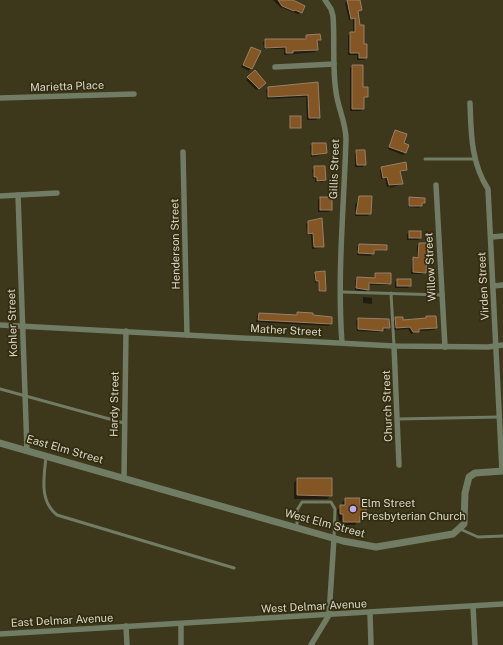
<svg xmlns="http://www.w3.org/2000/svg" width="503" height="645" viewBox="0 0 503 645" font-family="'Public Sans',sans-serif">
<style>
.shadow{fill:#0007}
.building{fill:#845623;stroke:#98806a}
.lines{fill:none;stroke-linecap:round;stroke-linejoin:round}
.service{stroke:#707c63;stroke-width:3}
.minor{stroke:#707c63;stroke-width:5.5}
.tertiary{stroke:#707c63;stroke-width:7}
.poi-dot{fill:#bea9f5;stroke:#322c11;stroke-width:1.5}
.labels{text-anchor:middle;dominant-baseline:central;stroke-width:3.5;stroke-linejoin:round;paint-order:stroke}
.street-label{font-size:11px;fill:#dad6c6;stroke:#322c11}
.poi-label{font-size:11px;fill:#dad6c6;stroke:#322c11;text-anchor:start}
</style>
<rect width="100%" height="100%" fill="#3d371b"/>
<g class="shadow">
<polygon points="273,0 294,0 301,12 298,14 280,7"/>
<polygon points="359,0 361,10 357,12 366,58 364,60 357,60 357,55 348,55 348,35 353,33 353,19 349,20 345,3 348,1"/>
<polygon points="306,36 320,40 316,42 317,49 315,52 284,55 284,49 264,49 263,42 265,40 304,40"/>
<polygon points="252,48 260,52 249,71 241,67"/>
<polygon points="352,66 367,96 363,98 363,109 361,111 350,111 350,68"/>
<polygon points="248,78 262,85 256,90 246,80"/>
<polygon points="317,83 319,118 316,120 307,120 306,97 267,99 266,90 268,88"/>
<polygon points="396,131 403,144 405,153 403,155 388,149"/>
<polygon points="312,144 326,152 317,156 311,157 310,146"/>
<polygon points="357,151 365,164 363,167 355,167 355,153"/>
<polygon points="314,167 325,180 322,182 315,182 315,178 313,179 312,170"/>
<polygon points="382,168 406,169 399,173 402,184 390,188 390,186 387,187 385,178 381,179 380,170"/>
<polygon points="360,197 370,214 368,216 355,216 355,205"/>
<polygon points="320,198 331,209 329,212 318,212 318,200"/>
<polygon points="410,198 424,203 419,208 408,207 408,201"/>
<polygon points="308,222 323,246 321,248 312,249 311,235 307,235 306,225"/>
<polygon points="409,232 420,238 418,240 407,240 407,234"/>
<polygon points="419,244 425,272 423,274 411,274 412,261 417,258 417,246"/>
<polygon points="359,245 386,249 384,251 373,251 371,256 357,255 357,247"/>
<polygon points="316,273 325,290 323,292 318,292 318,282 315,283 314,275"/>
<polygon points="376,274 390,283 387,285 368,285 366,292 355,290 355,280 357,278 373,279"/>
<polygon points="398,280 410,280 410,286 408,288 395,288 395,282"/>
<polygon points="363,297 372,298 372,304 363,303"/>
<polygon points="297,313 312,316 331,324 329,326 256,322 257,316 259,314 295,316"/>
<polygon points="435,317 436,328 434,330 418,331 411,334 408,329 394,330 394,321 396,318 402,321"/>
<polygon points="358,319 389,328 379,332 357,331 356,321"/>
<polygon points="297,479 331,495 327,499 294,499 294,483"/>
<polygon points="345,499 359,506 365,515 362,519 359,519 355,525 340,525 337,510 342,506 342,503"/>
</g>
<g class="building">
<polygon points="278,0 293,0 305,6 302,13 295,10 294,11 282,6"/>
<polygon points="347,0 360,0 362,10 358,11 360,25 364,25 364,44 367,44 367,58 359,58 359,53 350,53 350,32 355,32 355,18 351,19"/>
<polygon points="320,34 321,40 317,40 318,50 293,51 293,53 286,53 286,47 265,48 265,39 306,39 306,35"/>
<polygon points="251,47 261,51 252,69 243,65"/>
<polygon points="352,65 363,65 363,87 368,87 368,97 364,97 364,109 352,109"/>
<polygon points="255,70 266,83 259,89 247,77"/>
<polygon points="318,82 320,118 309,118 308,95 268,97 268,87"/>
<rect x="290" y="116" width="11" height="12"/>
<polygon points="395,130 407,134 404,143 409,145 406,153 389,147"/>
<polygon points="312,143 326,143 327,153 312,155"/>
<polygon points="356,150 365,150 366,165 357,165"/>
<polygon points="406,162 407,170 400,171 403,184 389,185 387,177 383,178 381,167"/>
<polygon points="314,166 325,166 326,180 317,181 317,177 314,177"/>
<polygon points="359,196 372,196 371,214 356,214"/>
<rect x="320" y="197" width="12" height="13"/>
<polygon points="409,197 425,198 425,203 422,203 422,206 409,206"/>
<polygon points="322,218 324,247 314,247 313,233 308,234 308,221"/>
<rect x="409" y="231" width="12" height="7"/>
<polygon points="419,243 428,243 426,273 413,272 413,257 418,258"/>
<polygon points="359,244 387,245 387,250 374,250 374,254 358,253"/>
<polygon points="325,271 326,291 319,291 319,281 316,281 315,272"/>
<polygon points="375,273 391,273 391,284 369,283 369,290 356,288 357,277 375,278"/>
<rect x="397" y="279" width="14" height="7"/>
<polygon points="297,312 313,313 313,315 332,317 332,324 258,320 259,313 297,315"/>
<polygon points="426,316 436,316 437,328 419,329 419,332 413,332 410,327 396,328 395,317 403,317 403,320 426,318"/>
<polygon points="358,318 389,319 390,328 383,328 383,331 358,329"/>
<polygon points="297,478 332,478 332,496 297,495"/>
<polygon points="345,498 360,498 360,505 366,504 366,516 360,516 360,522 343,522 343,514 340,514 340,505 345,505"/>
</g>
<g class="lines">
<g class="service">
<polyline points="425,159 475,159"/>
<polyline points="342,292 442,295"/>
<polyline points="391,293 394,346"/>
<polyline points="0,389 124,423"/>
<polyline points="397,419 499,417"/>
<path d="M46,457C44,477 39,501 57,515L234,568"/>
<polyline points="297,527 297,510 302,502 331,502 335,509 334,538"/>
<polyline points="460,529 478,537 503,536"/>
</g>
<g class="minor">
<path d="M325,0L331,9L333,16C335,41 332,67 336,92C338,108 346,123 346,139C344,207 337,275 342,343"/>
<polyline points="275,67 334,64"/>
<polyline points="0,98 134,94"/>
<path d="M470,103C471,133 471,163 488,189L502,471"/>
<polyline points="183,152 187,335"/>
<polyline points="436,185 445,347"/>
<polyline points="18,195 27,450"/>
<polyline points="0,196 57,193"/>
<polyline points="491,237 503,236"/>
<polyline points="493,286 503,285"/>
<polyline points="0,325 394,346 488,347 503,345"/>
<polyline points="394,346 399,465"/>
<polyline points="124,477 126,331"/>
<polyline points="473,606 475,645"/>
<polyline points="370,613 371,645"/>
<polyline points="126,626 127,645"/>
<polyline points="0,634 503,604"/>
<polyline points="181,645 181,624"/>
<polyline points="311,645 329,615 334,538"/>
</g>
<polyline class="tertiary" points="0,443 343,541 376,547 453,534 464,524 465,493 469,477 475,473 503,471"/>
</g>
<circle class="poi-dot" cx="353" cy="509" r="4"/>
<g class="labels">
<g class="street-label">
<text transform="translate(67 86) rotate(-2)">Marietta Place</text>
<text transform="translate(334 169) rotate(-88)">Gillis Street</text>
<text transform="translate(175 244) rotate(-91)">Henderson Street</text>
<text transform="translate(430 267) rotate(-93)">Willow Street</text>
<text transform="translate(483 286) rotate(-93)">Virden Street</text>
<text transform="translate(12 323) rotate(-92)">Kohler Street</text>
<text transform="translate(286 330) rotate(3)">Mather Street</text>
<text transform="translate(114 404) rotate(-89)">Hardy Street</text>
<text transform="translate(387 406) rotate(-92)">Church Street</text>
<text transform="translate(65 449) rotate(16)">East Elm Street</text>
<text transform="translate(325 523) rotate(15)">West Elm Street</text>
<text transform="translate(314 606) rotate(-3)">West Delmar Avenue</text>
<text transform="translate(62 620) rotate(-3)">East Delmar Avenue</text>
</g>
<g class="poi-label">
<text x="361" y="503">Elm Street<tspan x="361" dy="13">Presbyterian Church</tspan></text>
</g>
</g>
</svg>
